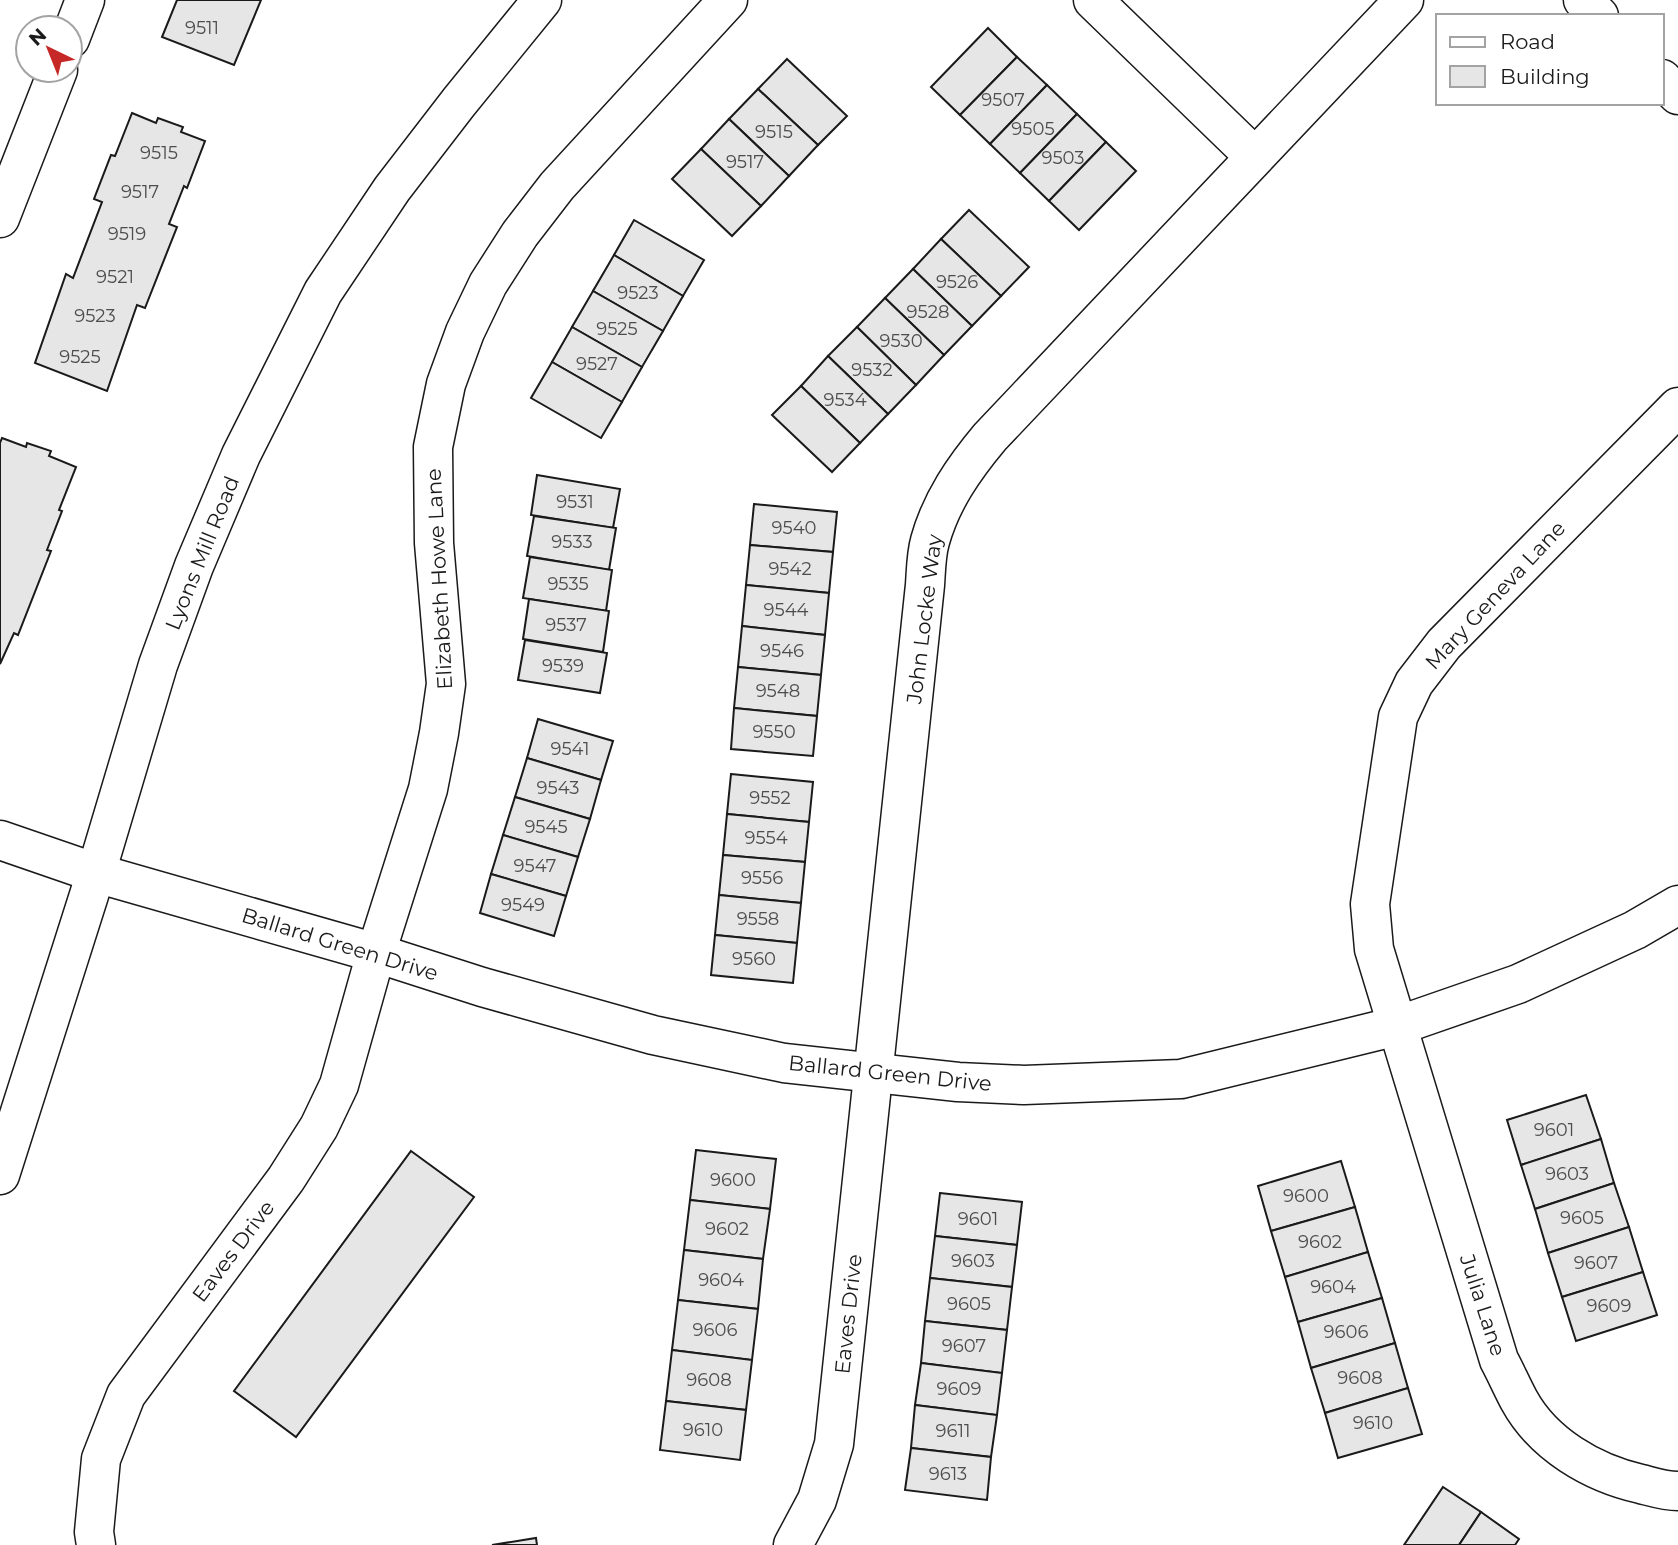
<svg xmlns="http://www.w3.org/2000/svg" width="1678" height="1545" viewBox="0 0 1678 1545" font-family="Montserrat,sans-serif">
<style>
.building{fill:#e6e6e6;stroke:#1a1a1a;stroke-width:2}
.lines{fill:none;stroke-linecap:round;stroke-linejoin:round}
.minor-casing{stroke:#1a1a1a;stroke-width:41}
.secondary-casing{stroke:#1a1a1a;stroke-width:41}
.minor{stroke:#fff;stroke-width:38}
.secondary{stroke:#fff;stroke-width:38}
.labels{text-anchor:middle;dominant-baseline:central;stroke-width:5;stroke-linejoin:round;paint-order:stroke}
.number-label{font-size:18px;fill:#4d4d4d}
.street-label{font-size:21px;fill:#1a1a1a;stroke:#fff}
</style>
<rect width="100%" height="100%" fill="#fff"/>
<g class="building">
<polygon points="177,0 261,0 234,65 162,37"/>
<polygon points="988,28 1017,57 960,115 931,87"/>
<polygon points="1017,57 1047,85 990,144 960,115"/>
<polygon points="787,59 847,116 818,145 758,89"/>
<polygon points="1047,85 1077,114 1020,173 990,144"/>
<polygon points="758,89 818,145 789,176 729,119"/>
<polygon points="132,113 156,123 158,118 183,127 181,132 205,141 187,188 184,186 169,224 177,227 145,308 137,305 107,391 35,363 66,274 73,278 102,202 94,199 111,155 115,156"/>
<polygon points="1077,114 1106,142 1049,201 1020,173"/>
<polygon points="729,119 789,176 761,206 701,149"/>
<polygon points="1106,142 1136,171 1079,230 1049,201"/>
<polygon points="701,149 761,206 732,236 672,179"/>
<polygon points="969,210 1029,267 1001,296 941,239"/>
<polygon points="634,220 704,260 683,296 614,255"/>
<polygon points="941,239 1001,296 972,326 913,269"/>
<polygon points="614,255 683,296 663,331 593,291"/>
<polygon points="913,269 972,326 944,355 885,298"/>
<polygon points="593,291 663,331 642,367 572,327"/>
<polygon points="885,298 944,355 916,385 857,327"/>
<polygon points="572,327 642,367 622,402 552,362"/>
<polygon points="857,327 916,385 888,414 828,356"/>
<polygon points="828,356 888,414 860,443 801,386"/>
<polygon points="552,362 622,402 601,438 531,398"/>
<polygon points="801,386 860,443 832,472 772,415"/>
<polygon points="2,438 26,447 27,443 51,451 49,456 76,467 59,510 62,511 47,550 51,551 18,635 14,633 0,664 0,443"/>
<polygon points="537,475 620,489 613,528 531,515"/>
<polygon points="754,504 837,512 833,552 750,545"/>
<polygon points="534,516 616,528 609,570 527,556"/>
<polygon points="750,545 833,552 829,593 746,585"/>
<polygon points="530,557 612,570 606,611 523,598"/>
<polygon points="746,585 829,593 825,635 742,626"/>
<polygon points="529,599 609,611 603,652 523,639"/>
<polygon points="742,626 825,635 821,675 738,667"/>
<polygon points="525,640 607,653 600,693 518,680"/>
<polygon points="738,667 821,675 817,716 734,708"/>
<polygon points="734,708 817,716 813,756 731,749"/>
<polygon points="538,719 613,741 601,780 527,758"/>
<polygon points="527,758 601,780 590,819 515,797"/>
<polygon points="731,774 813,782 809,822 727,814"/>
<polygon points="515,797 590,819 578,857 503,835"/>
<polygon points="727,814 809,822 805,862 723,855"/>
<polygon points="503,835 578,857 566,896 491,874"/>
<polygon points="723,855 805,862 801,903 719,895"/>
<polygon points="491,874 566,896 554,936 480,913"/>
<polygon points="719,895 801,903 797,943 715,935"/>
<polygon points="715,935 797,943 793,983 711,975"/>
<polygon points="1586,1095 1601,1139 1521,1165 1507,1120"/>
<polygon points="1601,1139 1614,1183 1535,1209 1521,1165"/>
<polygon points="696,1150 776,1159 770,1209 690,1200"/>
<polygon points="411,1151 474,1197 296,1437 234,1391"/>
<polygon points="1341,1161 1355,1207 1271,1231 1258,1186"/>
<polygon points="1614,1183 1629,1227 1548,1253 1535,1209"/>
<polygon points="940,1193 1022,1202 1017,1245 935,1236"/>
<polygon points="690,1200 770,1209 763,1259 684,1250"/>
<polygon points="1355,1207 1368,1252 1285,1277 1271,1231"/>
<polygon points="1629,1227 1643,1272 1562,1297 1548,1253"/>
<polygon points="935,1236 1017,1245 1012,1287 930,1278"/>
<polygon points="684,1250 763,1259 758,1309 678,1300"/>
<polygon points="1368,1252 1382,1298 1298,1322 1285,1277"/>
<polygon points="1643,1272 1657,1315 1576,1341 1562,1297"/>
<polygon points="930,1278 1012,1287 1007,1330 925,1321"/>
<polygon points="1382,1298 1395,1343 1311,1368 1298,1322"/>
<polygon points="678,1300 758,1309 752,1360 672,1350"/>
<polygon points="925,1321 1007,1330 1002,1373 921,1363"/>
<polygon points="1395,1343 1408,1388 1325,1413 1311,1368"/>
<polygon points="672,1350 752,1360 746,1410 666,1401"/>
<polygon points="921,1363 1002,1373 997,1415 915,1405"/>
<polygon points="1408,1388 1422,1434 1338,1458 1325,1413"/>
<polygon points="666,1401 746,1410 740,1460 660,1450"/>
<polygon points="915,1405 997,1415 991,1457 911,1448"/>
<polygon points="911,1448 991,1457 987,1500 905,1490"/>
<polygon points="1443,1487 1481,1512 1459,1545 1404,1545"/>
<polygon points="1481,1512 1519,1539 1515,1545 1459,1545"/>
<polygon points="536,1538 537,1545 492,1545"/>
</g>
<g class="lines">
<g class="minor-casing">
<g id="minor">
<polyline points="1093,0 1254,156"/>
<polyline points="1583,0 1599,16"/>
<polyline points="70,39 85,0"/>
<polyline points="1662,79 1678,95"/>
<polyline points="0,218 58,70"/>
<path d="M1678,407L1444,644L1414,683L1398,717L1370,904L1374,949L1499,1360C1506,1373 1512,1387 1519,1400C1543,1444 1592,1473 1641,1484C1653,1487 1665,1491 1678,1491"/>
<polyline points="0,840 96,873 376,953 482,987 653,1035 784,1063 958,1082 1024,1085 1181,1079 1397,1026 1518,984 1635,930 1678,905"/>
<polyline points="96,1545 94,1532 101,1459 126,1395 286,1179 319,1127 339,1085 376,953 428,789 439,733 446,684 434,543 433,447 446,384 465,332 488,284 520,234 557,186 728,0"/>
<path d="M793,1545L817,1500L834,1444L925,585C926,571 926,555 930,541C941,501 964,468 990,437L1404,0"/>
</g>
</g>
<g class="secondary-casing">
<polyline id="secondary" points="0,1175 96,873 158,665 194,566 241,455 323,292 392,189 459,102 542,0"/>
</g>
<use href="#minor" class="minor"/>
<use href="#secondary" class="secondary"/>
</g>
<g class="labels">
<g class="number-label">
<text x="202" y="28">9511</text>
<text x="1003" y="100">9507</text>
<text x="1033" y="129">9505</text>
<text x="774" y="132">9515</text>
<text x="159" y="153">9515</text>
<text x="1063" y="158">9503</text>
<text x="745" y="162">9517</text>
<text x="140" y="192">9517</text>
<text x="127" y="234">9519</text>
<text x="115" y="277">9521</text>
<text x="957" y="282">9526</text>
<text x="638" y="293">9523</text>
<text x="928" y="312">9528</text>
<text x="95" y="316">9523</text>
<text x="617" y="329">9525</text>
<text x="901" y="341">9530</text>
<text x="80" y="357">9525</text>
<text x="597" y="364">9527</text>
<text x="872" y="370">9532</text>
<text x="845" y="400">9534</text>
<text x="575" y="502">9531</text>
<text x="794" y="528">9540</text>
<text x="572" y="542">9533</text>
<text x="790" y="569">9542</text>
<text x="568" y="584">9535</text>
<text x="786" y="610">9544</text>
<text x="566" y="625">9537</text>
<text x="782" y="651">9546</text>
<text x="563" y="666">9539</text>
<text x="778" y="691">9548</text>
<text x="774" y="732">9550</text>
<text x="570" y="749">9541</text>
<text x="558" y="788">9543</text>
<text x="770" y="798">9552</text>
<text x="546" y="827">9545</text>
<text x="766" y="838">9554</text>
<text x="535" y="866">9547</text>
<text x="762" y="878">9556</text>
<text x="523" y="905">9549</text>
<text x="758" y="919">9558</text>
<text x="754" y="959">9560</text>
<text x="1554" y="1130">9601</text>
<text x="1567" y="1174">9603</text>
<text x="733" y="1180">9600</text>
<text x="1306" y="1196">9600</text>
<text x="1582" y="1218">9605</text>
<text x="978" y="1219">9601</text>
<text x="727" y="1229">9602</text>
<text x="1320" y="1242">9602</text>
<text x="973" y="1261">9603</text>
<text x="1596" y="1263">9607</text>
<text x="721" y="1280">9604</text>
<text x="1333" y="1287">9604</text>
<text x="969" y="1304">9605</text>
<text x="1609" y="1306">9609</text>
<text x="715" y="1330">9606</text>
<text x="1346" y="1332">9606</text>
<text x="964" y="1346">9607</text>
<text x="1360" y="1378">9608</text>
<text x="709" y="1380">9608</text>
<text x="959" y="1389">9609</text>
<text x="1373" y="1423">9610</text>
<text x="703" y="1430">9610</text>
<text x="953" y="1431">9611</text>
<text x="948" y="1474">9613</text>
</g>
<g class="street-label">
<text transform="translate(202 553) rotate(-68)">Lyons Mill Road</text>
<text transform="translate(439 579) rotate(-93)">Elizabeth Howe Lane</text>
<text transform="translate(1495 595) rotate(-47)">Mary Geneva Lane</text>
<text transform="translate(924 619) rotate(-83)">John Locke Way</text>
<text transform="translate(340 944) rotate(17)">Ballard Green Drive</text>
<text transform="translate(890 1073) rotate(6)">Ballard Green Drive</text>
<text transform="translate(233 1251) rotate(-53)">Eaves Drive</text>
<text transform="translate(1483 1305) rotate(72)">Julia Lane</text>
<text transform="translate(848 1314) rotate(-84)">Eaves Drive</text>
</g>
</g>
<rect x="1436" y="14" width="228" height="91" fill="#ffffff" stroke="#a3a3a3" stroke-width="2"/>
<rect x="1450" y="37" width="35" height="10" fill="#ffffff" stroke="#a3a3a3" stroke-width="2"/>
<text x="1500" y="49" font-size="21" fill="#1a1a1a">Road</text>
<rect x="1450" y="66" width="35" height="21" fill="#e6e6e6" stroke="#a3a3a3" stroke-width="2"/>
<text x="1500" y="84" font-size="21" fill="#1a1a1a">Building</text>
<g transform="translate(49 49) rotate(317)"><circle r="33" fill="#ffffff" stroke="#a3a3a3" stroke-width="2"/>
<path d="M0-5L12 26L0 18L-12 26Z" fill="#c62828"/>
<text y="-10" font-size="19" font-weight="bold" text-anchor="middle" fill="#1a1a1a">N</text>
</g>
</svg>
